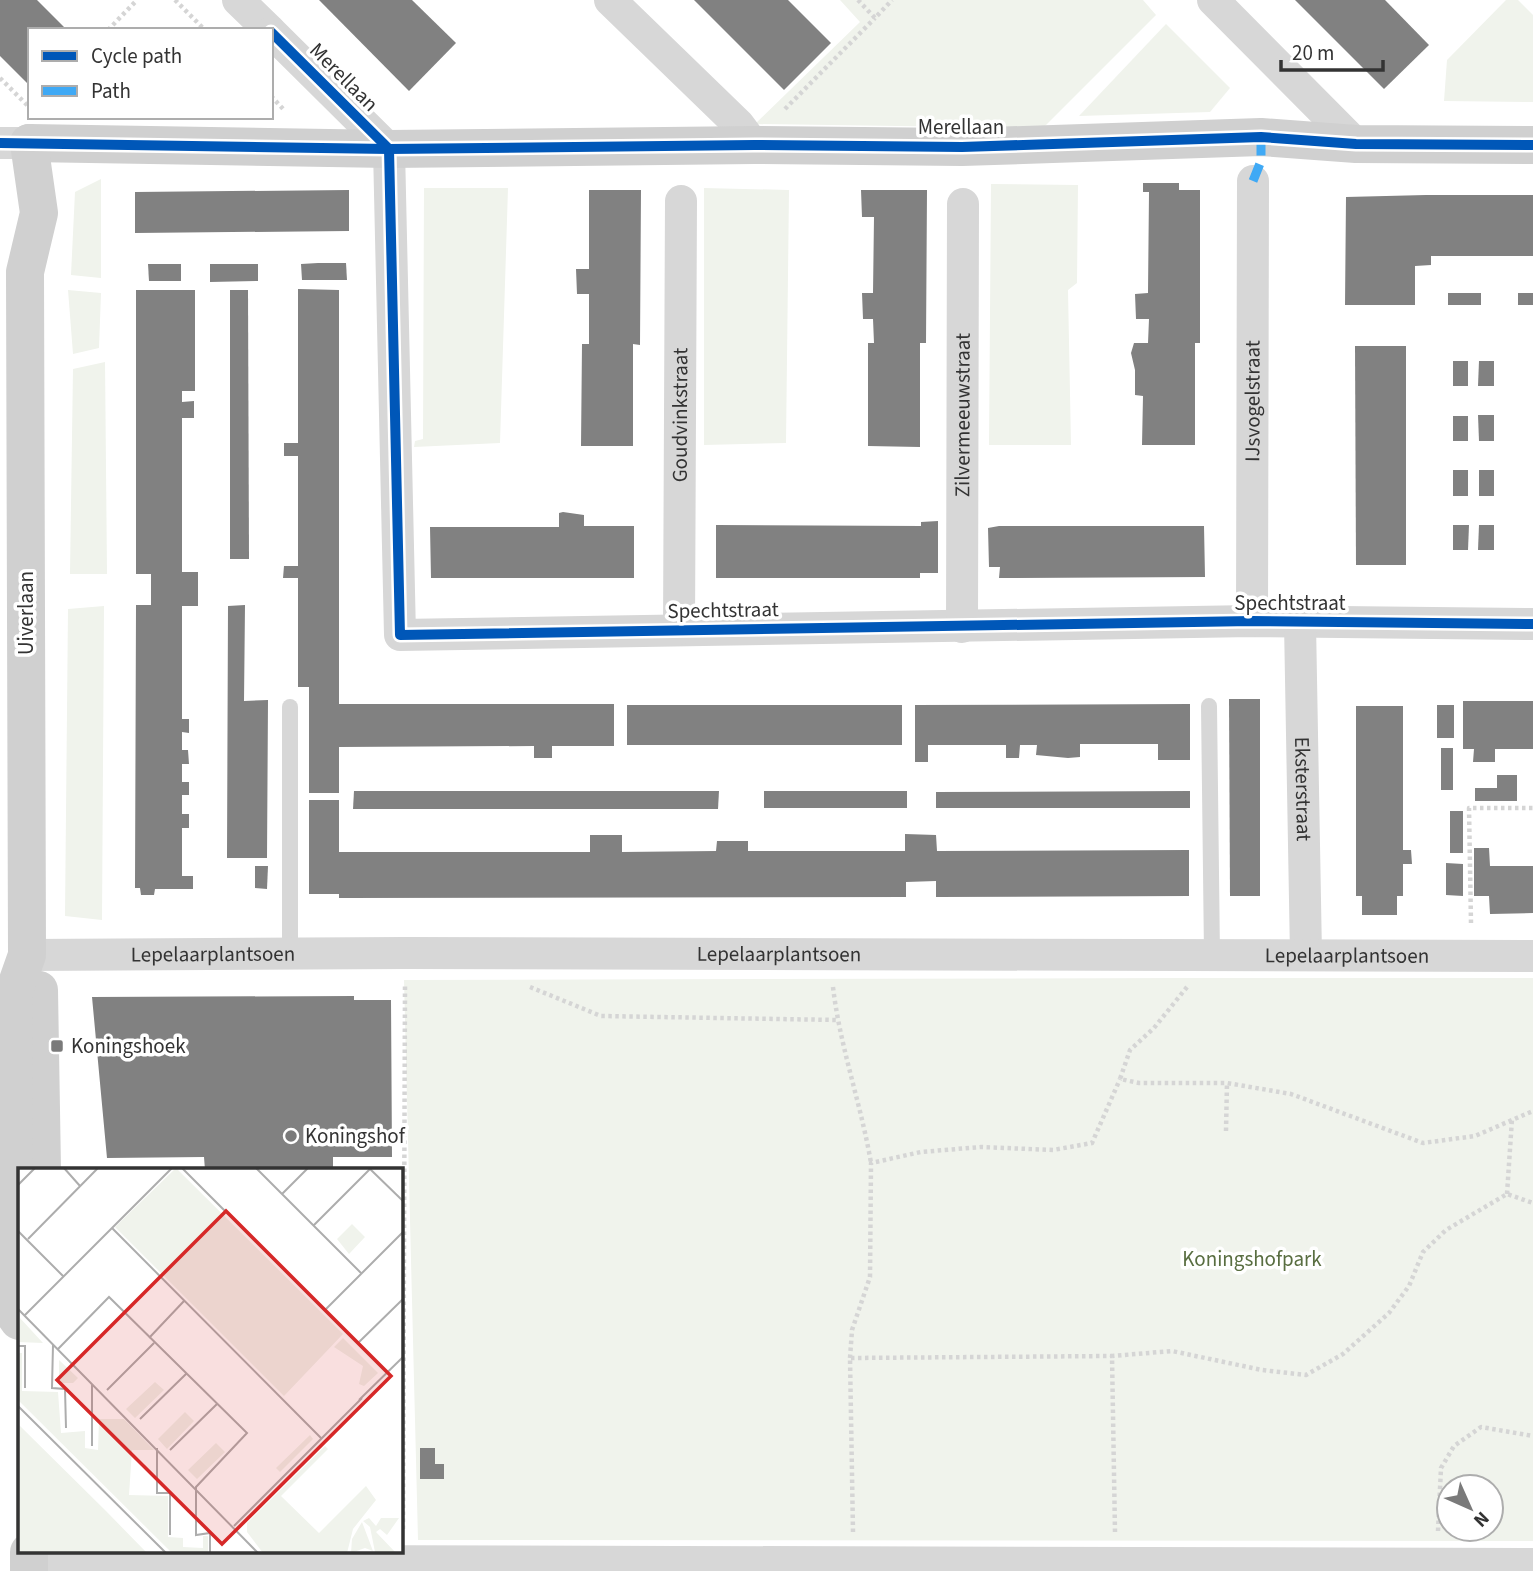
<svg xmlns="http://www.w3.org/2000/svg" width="1533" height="1571" viewBox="0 0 1533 1571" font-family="'Source Sans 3',sans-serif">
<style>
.green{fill:#f0f3ec;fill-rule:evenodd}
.building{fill:#818181}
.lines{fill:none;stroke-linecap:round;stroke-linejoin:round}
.path{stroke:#d5d5d5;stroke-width:4.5;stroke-dasharray:3.5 3.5;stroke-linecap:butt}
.lane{stroke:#d7d7d7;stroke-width:16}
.street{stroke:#d7d7d7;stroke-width:32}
.secondary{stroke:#d0d0d0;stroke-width:38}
.quiet{stroke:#3fa9f5;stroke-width:9;stroke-dasharray:18 9;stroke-linecap:butt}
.cycleway-casing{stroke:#fff;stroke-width:15}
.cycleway{stroke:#0057b8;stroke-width:10}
.poi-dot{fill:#7a7a7a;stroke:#fff;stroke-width:2.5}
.labels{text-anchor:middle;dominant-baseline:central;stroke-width:7;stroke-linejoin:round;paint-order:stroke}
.street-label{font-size:21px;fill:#333;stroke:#fff}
.poi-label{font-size:21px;fill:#333;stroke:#fff;text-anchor:start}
.park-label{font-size:21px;fill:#596e41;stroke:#fff}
.inset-road{fill:none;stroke:#adadad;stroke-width:2}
.view{fill:#d62828;fill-opacity:0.15;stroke:#d62828;stroke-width:3.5}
.inset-edge{fill:none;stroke:#333;stroke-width:3.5}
</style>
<rect width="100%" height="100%" fill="#fff"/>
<g class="green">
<polygon points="840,0 1143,0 1156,15 1043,128 755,124 860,22"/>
<polygon points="1506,0 1518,0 1533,15 1533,102 1444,101 1447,60"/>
<polygon points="1166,24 1230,88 1210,112 1079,116"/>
<polygon points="101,179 101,278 71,275 75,192"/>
<polygon points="991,184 1078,185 1077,283 1068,290 1071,445 989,445"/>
<polygon points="424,188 508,188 500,443 414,447 415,441 423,439"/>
<polygon points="704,188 789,190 786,443 704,445"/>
<polygon points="68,290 101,293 99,348 73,354"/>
<polygon points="105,362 107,574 70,574 73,369"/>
<polygon points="104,606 102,920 65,916 68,609"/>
<path d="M1178,978H1533V1541L418,1540L404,980ZM1449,1487H1491V1529H1449Z"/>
</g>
<g class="building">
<polygon points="0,0 37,0 67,30 30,30 30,86 0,56"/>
<polygon points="319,0 412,0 456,43 409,91"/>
<polygon points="694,0 788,0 831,43 784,90"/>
<polygon points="1295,0 1385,0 1429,45 1384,89"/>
<polygon points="1143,183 1179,183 1179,190 1200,190 1200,343 1195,343 1195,445 1142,445 1143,396 1135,395 1135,370 1131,353 1134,343 1148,343 1149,319 1136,319 1135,294 1148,293 1149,192 1143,192"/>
<polygon points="349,190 349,231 135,233 135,192"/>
<polygon points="589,190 641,190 640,345 633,344 633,446 581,446 582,344 589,344 589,294 577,294 576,269 589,269"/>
<polygon points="861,190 927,190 926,343 920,343 920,447 868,446 868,343 874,343 873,319 863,319 862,293 873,293 874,217 862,217"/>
<polygon points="1426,195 1533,195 1533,256 1431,256 1431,265 1415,266 1415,305 1345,305 1346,197"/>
<polygon points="318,263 346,263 347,280 302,280 301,264"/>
<polygon points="148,264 181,264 181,281 149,281"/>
<polygon points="210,264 258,264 258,281 210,282"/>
<polygon points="298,289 339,290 339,704 614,704 614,746 552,746 552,758 534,758 534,746 339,747 339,793 309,793 309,687 298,687 298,578 283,578 284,566 298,566 298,456 284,456 284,443 298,443"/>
<polygon points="136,290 195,290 195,391 182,391 182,402 194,401 194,418 182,418 182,572 198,572 198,606 182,606 182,719 189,719 189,733 182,732 182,750 188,750 189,764 182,764 182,782 189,782 189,795 182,795 182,814 189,814 189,828 182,828 182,876 193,876 193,889 155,889 154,895 141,895 140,888 135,888 136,605 151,605 151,574 136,574"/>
<polygon points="230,290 248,290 249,559 230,559"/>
<rect x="1448" y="293" width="33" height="12"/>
<rect x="1518" y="293" width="15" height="12"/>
<polygon points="1355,346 1406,346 1406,565 1356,565"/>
<rect x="1453" y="361" width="15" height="25"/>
<polygon points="1479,361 1494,361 1494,386 1478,386"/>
<polygon points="1478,415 1494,415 1494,441 1479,441"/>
<rect x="1453" y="416" width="15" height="25"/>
<rect x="1453" y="470" width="15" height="26"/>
<rect x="1479" y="470" width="15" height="26"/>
<polygon points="563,512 584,515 584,526 634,526 634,578 431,578 430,527 559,527 559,513"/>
<polygon points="938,521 938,573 920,573 920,578 716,578 716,525 921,526 921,522"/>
<polygon points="1453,525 1469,525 1468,550 1453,550"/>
<polygon points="1479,525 1494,525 1494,550 1478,550"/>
<polygon points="999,526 1204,526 1205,577 999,578 1000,567 989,567 988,528"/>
<polygon points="245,605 244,701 268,700 267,858 227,858 228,606"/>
<polygon points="1229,699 1260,699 1260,896 1230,896"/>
<polygon points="1463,701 1533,701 1533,749 1495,749 1495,762 1473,762 1474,749 1463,749"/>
<polygon points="1190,704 1190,760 1158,760 1158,744 1080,744 1080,757 1068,758 1036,755 1037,745 1020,745 1019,758 1006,758 1006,745 928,745 928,762 915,762 915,705"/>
<rect x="627" y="705" width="275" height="40"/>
<rect x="1437" y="705" width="17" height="33"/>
<polygon points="1356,706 1403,706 1403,850 1411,850 1412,864 1403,864 1403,896 1397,896 1397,915 1362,915 1362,896 1356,896"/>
<rect x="1441" y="748" width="12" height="42"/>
<polygon points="1497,775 1517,775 1517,801 1475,801 1475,788 1497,788"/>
<polygon points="354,791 719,791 718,809 353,809"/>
<rect x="764" y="791" width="143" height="17"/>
<polygon points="1190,791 1190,808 936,808 936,792"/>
<polygon points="309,800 339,800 339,852 590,852 590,835 622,835 622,852 716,851 717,841 748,841 748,851 905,851 905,834 936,835 937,851 1189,850 1189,896 936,897 936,881 906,882 906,897 339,898 339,894 309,894"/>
<rect x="1450" y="811" width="13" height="42"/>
<polygon points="1474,848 1489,848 1490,866 1533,866 1533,913 1490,914 1489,896 1474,896"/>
<polygon points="1446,863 1463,864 1463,896 1446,895"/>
<polygon points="255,866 268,866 267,889 255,888"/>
<polygon points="354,996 354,1000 391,1000 392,1157 333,1157 333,1170 205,1170 204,1157 107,1158 92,997"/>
<polygon points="420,1448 435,1448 435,1464 444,1464 444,1479 420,1479"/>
</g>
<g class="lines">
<g class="path">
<polyline points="175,0 205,30"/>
<polyline points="858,0 875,18 892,0"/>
<polyline points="108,30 137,0"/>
<polyline points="0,78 29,107"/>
<polyline points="271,96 285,111"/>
<polyline points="785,109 875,18"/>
<polyline points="1471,923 1469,808 1533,808"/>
<polyline points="530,987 601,1016 837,1020"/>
<path d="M833,987C840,1047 861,1104 871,1163"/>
<polyline points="1187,987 1154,1028 1130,1050 1120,1079 1139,1083 1227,1083 1291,1094 1423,1143 1475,1136 1533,1111"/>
<polyline points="1226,1131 1227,1083"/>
<polyline points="1507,1194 1512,1119"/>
<polyline points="850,1358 852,1330 870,1277 871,1163 921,1152 981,1147 1053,1150 1092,1143 1120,1079"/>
<polyline points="403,1529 405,985"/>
<polyline points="1438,1531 1441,1468 1454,1446 1481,1427 1533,1436"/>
<polyline points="853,1532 850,1358 1112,1356"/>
<polyline points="1115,1532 1112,1356 1172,1351 1262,1370 1306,1375 1343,1354 1389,1313 1409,1286 1423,1252 1446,1230 1507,1194 1533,1203"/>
</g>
<g class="lane">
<polyline points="1209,706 1212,955"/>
<polyline points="290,953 290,707"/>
</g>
<g class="street">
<polyline points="238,0 269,30"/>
<polyline points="610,0 739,125 754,145"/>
<polyline points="1213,0 1356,144"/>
<polyline points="271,32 389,149 400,635 1252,621 1533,624"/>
<polyline points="0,143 29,143"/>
<path id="s1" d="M1252,621L1253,181"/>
<path id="s2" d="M1300,623L1306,955"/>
<path id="s3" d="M962,627L963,204"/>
<path id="s4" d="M679,629L681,201"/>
<path id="s5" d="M27,955L405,953L1533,956"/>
<polyline points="29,1564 302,1561 1533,1564"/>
</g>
<g class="secondary">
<polyline points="29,143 389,149 754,145 962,147 1261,137 1356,144 1533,145"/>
<polyline points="39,990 42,1170"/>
<polyline points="19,1321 13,1313 14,992 27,955 25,272 39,213 29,143"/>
<polyline points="29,1552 29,1571"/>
</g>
<polyline class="quiet" points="1253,181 1261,161 1261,137"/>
<g class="cycleway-casing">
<g id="cycleway">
<polyline points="271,32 389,149 400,635 1252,621 1533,624"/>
<polyline points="0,143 389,149 754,145 962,147 1261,137 1356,144 1533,145"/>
</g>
</g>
<use href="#cycleway" class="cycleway"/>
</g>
<g class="poi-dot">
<rect x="50" y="1039" width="14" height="14" rx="3.5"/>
<circle cx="291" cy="1136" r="7"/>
</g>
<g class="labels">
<g class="street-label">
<text transform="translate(344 77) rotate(45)">Merellaan</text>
<text x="961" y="127">Merellaan</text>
<text stroke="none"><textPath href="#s1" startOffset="220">IJsvogelstraat</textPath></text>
<text stroke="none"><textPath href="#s4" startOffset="214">Goudvinkstraat</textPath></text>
<text stroke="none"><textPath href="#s3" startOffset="212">Zilvermeeuwstraat</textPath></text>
<text x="1290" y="603">Spechtstraat</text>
<text transform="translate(723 610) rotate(-1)">Spechtstraat</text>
<text transform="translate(26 613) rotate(-90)">Uiverlaan</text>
<text stroke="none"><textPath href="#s2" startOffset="166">Eksterstraat</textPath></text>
<text stroke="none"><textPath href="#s5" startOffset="186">Lepelaarplantsoen</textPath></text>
<text stroke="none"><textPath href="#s5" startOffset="752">Lepelaarplantsoen</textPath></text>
<text stroke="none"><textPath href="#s5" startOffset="1320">Lepelaarplantsoen</textPath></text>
</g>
<g class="poi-label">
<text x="71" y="1046">Koningshoek</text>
<text x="305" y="1136">Koningshof</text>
</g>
<g class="park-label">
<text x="1252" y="1259">Koningshofpark</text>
</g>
</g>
<g transform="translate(18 1168)">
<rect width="385" height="385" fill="#fff"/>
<path d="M158,0L325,166L266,228L97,59ZM334,56L347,69L331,86L319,71ZM2,150L25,175L0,174ZM325,170L360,205L346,218L341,216L345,198L316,179ZM0,185H4V223L40,224L43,265L67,263V280L80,282L81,251H106L136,282H114L111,327L150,328V369L165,370V379L185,380V368H190V385H154L0,232ZM41,192L60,210L55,215H41ZM137,214L146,222L117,250L108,241ZM167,244L176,253L149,281L140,271ZM0,256L88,343L129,385H0ZM292,267L295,271L262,304L258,300ZM198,275L207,284L179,311L170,302ZM307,278L310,281L263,328L301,365L348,318L358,332L335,361L329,385H245L229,364V355ZM351,350L358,358L363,350H381L369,367L362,361L358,364L378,385L357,384L352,359L345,353ZM344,354L355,383L347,380L333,385L334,371Z" fill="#f0f3ec"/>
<path class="inset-road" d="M46,0L62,18M164,0L369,205M238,0L344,106M351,0L385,33M0,17L17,0M264,26L290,0M296,57L352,1M94,60L304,271M0,63L45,108M10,71L80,0M0,141L240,385M306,143L385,64M6,148L154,0M131,170L166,133M339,176L385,131M35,177L34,220L47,221L48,260M0,178H7V220M40,181L91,129L229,265L178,319V367L192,365V385M89,222L136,175M341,232L385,189M0,238L148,385M122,251L168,206M74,278V217M139,280V325H152V367M152,282L199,236M216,358L344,230"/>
<path class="view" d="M208,43L373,208L204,376L39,212Z"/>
<rect width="385" height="385" class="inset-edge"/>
</g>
<rect x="28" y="28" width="245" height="91" fill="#ffffff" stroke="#adadad" stroke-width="2"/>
<rect x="42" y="51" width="35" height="10" fill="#0057b8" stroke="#adadad" stroke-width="2"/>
<text x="91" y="63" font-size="21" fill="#333333">Cycle path</text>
<rect x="42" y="86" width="35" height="10" fill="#3fa9f5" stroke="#adadad" stroke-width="2"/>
<text x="91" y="98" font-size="21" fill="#333333">Path</text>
<g transform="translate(1470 1508) rotate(135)"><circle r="33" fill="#ffffff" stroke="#adadad" stroke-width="2"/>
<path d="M0-5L12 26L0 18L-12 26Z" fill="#7a7a7a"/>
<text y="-10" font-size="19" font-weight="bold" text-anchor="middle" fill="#333333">N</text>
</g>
<path d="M1281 60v10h102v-10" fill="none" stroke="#333333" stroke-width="3.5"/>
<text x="1292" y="60" font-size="21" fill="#333333" stroke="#ffffff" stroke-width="5" paint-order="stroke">20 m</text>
</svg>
